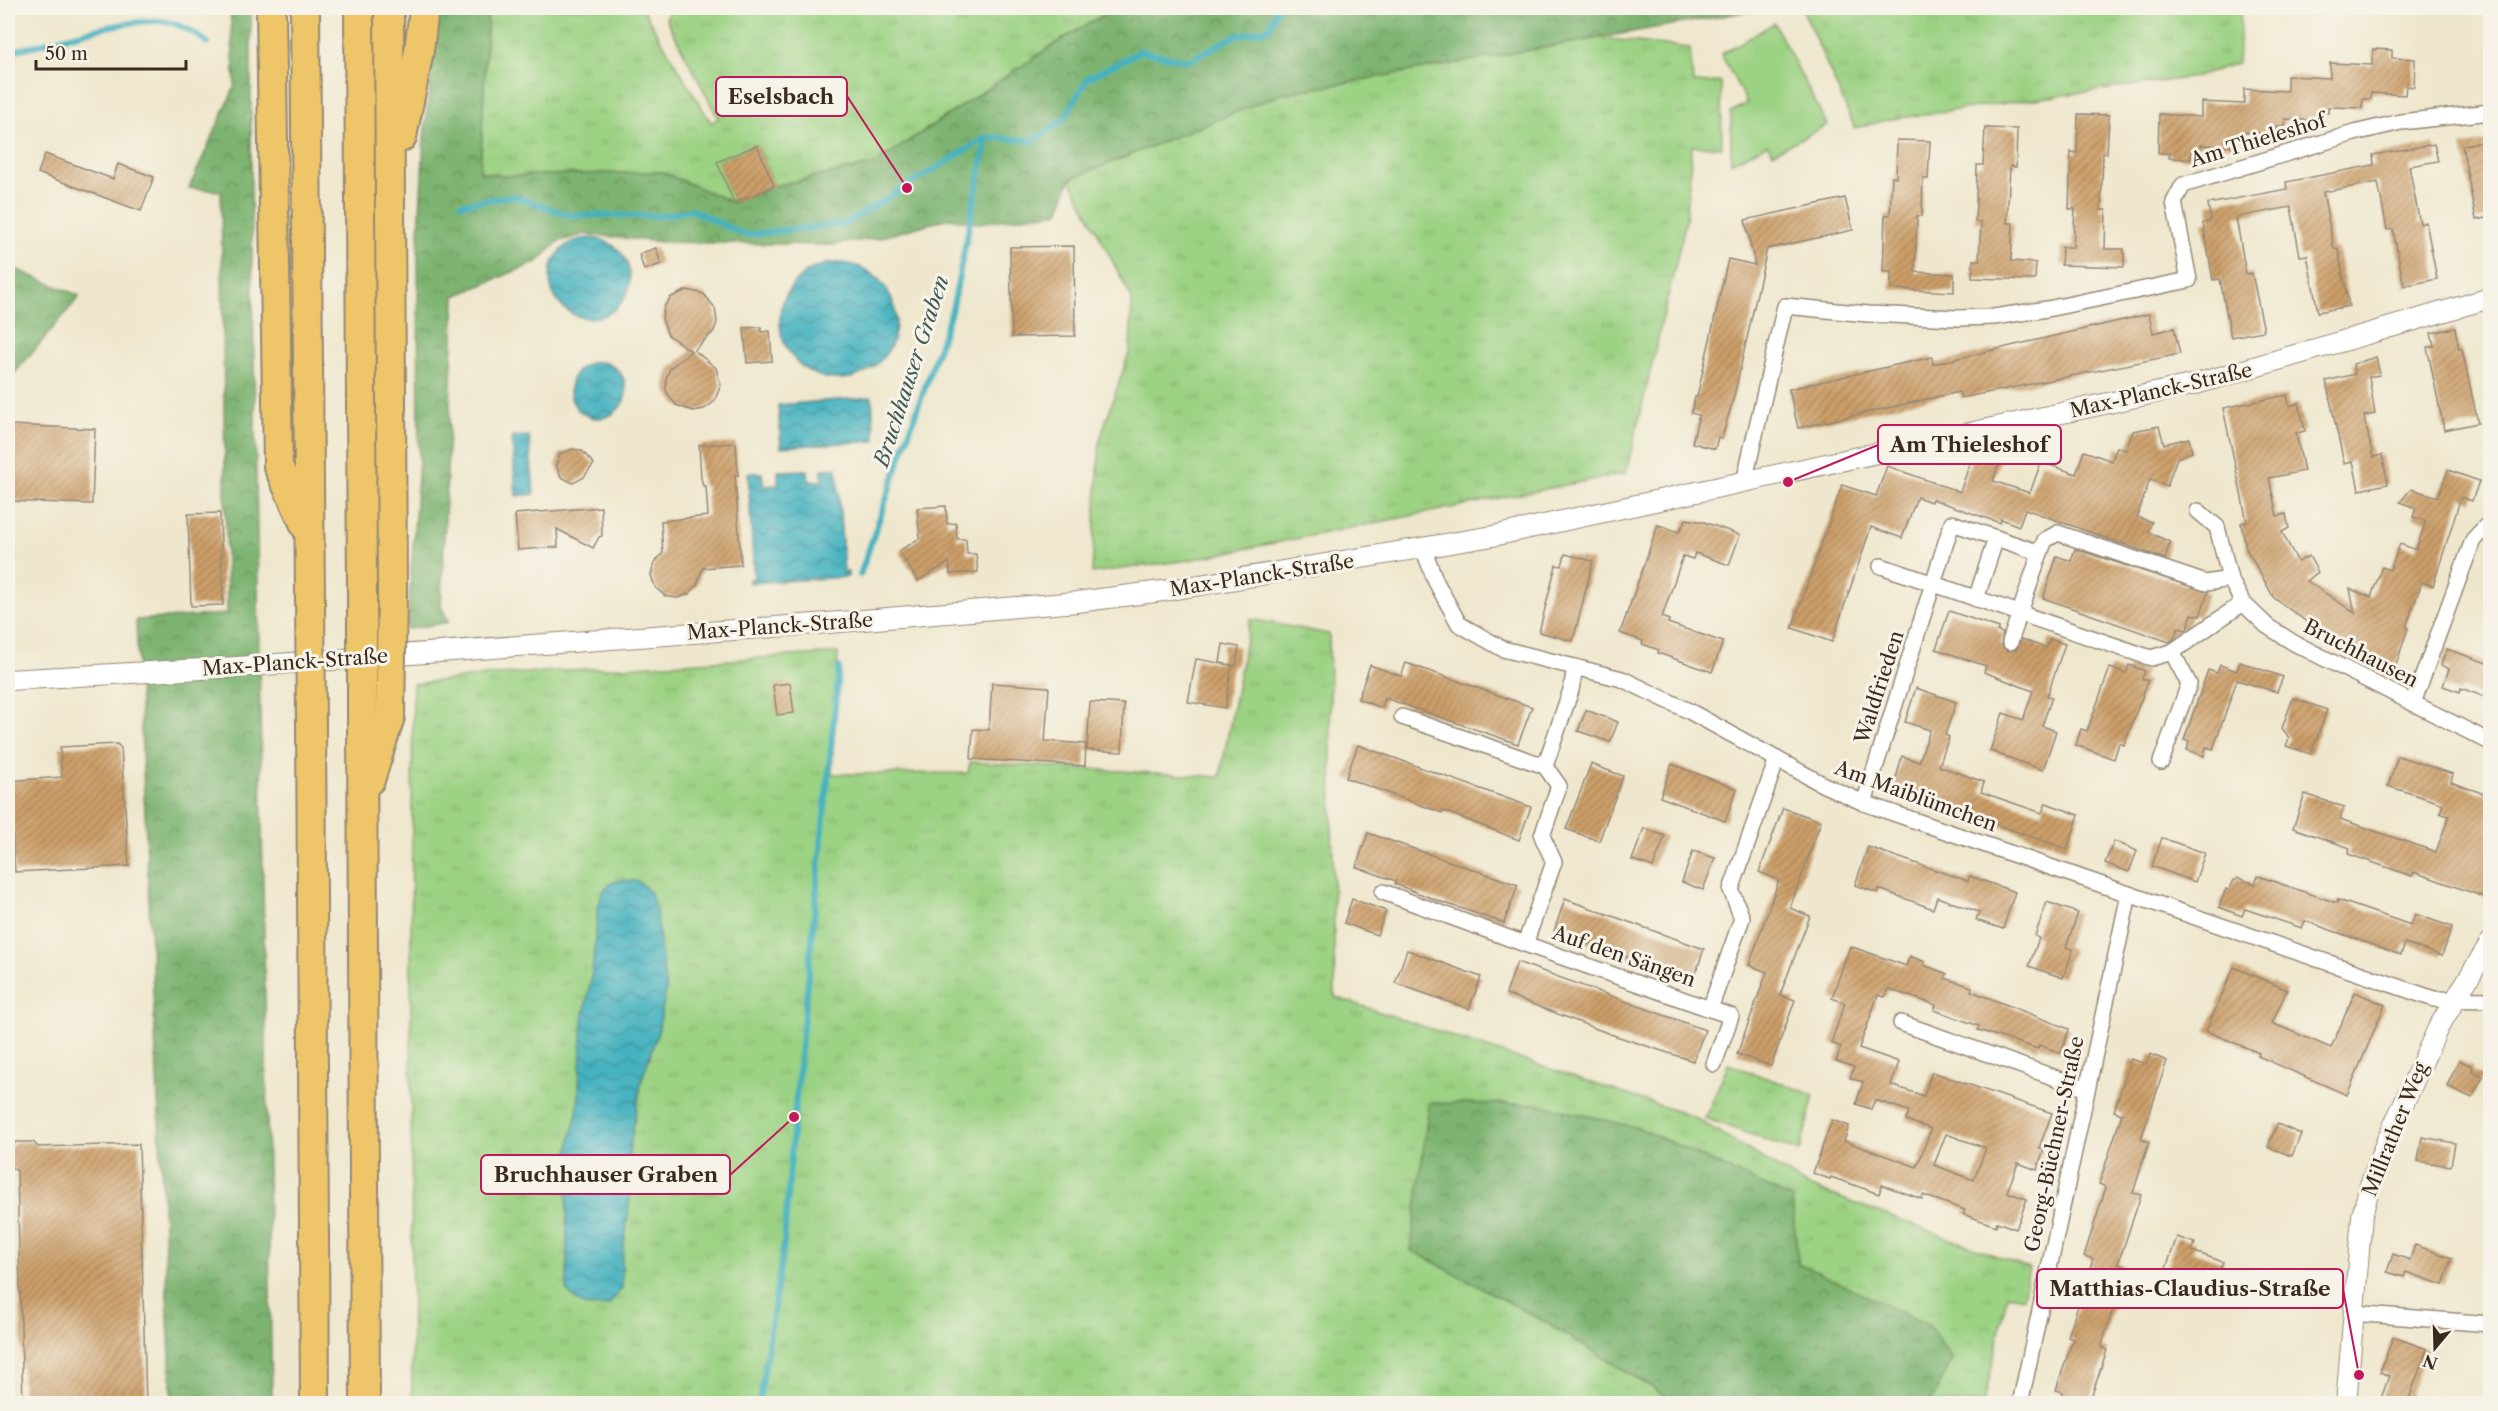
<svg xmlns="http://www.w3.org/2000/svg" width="2498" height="1411" viewBox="0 0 2498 1411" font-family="'Libre Caslon Text',serif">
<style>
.grass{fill:url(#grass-tufts);stroke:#6c7e50;stroke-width:1.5}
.forest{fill:url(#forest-crowns);stroke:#5c6f48;stroke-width:1.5}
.garden{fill:#9cd283;stroke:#6c7e50;stroke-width:1.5}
.water{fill:url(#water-waves);stroke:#406e6f;stroke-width:1.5}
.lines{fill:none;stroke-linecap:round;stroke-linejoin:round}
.stream{stroke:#44b2c0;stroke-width:6}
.building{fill:url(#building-hatch);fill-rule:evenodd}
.minor-casing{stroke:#958876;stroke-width:18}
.tertiary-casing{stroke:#958876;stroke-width:22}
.motorway-casing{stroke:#958876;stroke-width:32}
.minor{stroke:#fff;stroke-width:15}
.tertiary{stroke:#fff;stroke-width:20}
.motorway{stroke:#eec569;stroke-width:28}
.motorway-bridge-casing{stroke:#958876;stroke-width:32;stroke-linecap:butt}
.motorway-bridge{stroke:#eec569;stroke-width:28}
.labels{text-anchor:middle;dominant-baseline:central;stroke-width:6;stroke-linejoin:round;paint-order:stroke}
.street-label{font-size:20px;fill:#3b2a1e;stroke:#f7f3e8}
.water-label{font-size:21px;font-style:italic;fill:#3e5a57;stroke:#f7f3e8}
.leader{fill:none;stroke:#c2185b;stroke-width:2}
.callout-dot{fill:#c2185b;stroke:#f7f3e8;stroke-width:2}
.callout{fill:#f7f3e8;stroke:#c2185b;stroke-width:2}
.callout-label{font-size:21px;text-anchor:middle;font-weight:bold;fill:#3b2a1e}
</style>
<defs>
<pattern id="grass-tufts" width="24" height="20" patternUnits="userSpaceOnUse" patternTransform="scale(1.5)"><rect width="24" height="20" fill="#9cd283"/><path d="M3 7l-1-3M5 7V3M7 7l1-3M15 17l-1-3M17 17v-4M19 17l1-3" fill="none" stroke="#87b471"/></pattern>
<pattern id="forest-crowns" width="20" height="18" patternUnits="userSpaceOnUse" patternTransform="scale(1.5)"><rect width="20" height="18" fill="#7db471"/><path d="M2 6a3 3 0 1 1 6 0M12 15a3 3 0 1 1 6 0" fill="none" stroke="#68935c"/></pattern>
<pattern id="water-waves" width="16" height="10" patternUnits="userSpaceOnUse" patternTransform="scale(1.5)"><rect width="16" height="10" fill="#44b2c0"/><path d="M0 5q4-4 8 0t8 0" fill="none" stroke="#3a919b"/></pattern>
<pattern id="building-hatch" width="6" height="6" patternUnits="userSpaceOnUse" patternTransform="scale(1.5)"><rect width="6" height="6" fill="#cc9f69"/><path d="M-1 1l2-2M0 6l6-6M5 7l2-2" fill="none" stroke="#a78256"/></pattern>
</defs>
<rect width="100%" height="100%" fill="#f7f3e8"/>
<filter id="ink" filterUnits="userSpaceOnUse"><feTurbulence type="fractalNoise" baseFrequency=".0167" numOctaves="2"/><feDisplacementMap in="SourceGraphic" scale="12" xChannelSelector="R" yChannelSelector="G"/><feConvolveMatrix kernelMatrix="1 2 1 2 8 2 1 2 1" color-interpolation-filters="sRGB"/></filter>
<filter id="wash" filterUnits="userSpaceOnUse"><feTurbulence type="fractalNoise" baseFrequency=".008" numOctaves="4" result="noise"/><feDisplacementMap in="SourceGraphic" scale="24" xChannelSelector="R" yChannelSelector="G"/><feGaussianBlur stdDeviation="1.35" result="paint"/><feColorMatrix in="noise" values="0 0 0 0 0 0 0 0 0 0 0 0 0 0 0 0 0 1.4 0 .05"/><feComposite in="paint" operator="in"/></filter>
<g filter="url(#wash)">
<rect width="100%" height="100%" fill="#efe7cd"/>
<g class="grass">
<polygon points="488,8 642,8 711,123 718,118 666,18 673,8 1115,8 1061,40 874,164 774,186 757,145 718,162 734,203 662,172 503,176 480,172"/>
<polygon points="1802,8 2241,8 2238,63 2194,77 1891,119 1855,128"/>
<polygon points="1600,38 1690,48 1693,83 1721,82 1722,147 1692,146 1686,220 1626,473 1189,560 1092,573 1100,439 1130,350 1132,299 1070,179 1281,94"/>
<polygon points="1250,619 1329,634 1335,997 1694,1117 1808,1186 2029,1268 2023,1298 2007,1295 1984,1403 1930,1403 1952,1360 1798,1263 1791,1198 1639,1128 1537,1104 1411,1250 1545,1322 1677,1403 412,1404 411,956 413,684 494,675 838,653 832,774 968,773 970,762 1220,777"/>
<polygon points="1728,1064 1814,1095 1800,1152 1705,1118"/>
</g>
<g class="forest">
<polygon points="230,8 251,8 251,186 272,1403 172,1403 136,620 227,614 221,191 189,188 235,86"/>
<polygon points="438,8 488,8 480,172 503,176 662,172 734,203 774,186 874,164 1061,40 1115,8 1768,8 1281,94 1070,179 1059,212 978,223 949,218 879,238 831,245 661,242 584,234 558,242 537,262 455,296 441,606 449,622 407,629 419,462 418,252 424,138"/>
<polygon points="8,266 80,296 8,381"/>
<polygon points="1429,1103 1537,1104 1639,1128 1792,1198 1798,1263 1930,1326 1952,1360 1930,1403 1677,1403 1545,1322 1411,1250"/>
</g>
<polygon class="garden" points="1774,23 1827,125 1773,153 1767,144 1731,163 1731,112 1747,103 1721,54"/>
<g class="water">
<circle cx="590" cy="278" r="40"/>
<circle cx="838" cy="321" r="58"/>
<circle cx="598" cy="390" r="28"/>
<polygon points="872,397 875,441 781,447 778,405"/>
<polygon points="529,436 534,494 516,496 512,437"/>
<polygon points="837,468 844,572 848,572 848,577 749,583 749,579 754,578 748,473 762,473 764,486 778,485 778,471 808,470 809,481 822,481 822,469"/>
<path d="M621,880L638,881L651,893L656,912L666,990L658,1032L642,1079L628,1157L630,1198L622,1261V1288L609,1305C587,1309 581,1307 567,1291V1157L578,1107L583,1019L592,973L598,907L603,891L610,884Z"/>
</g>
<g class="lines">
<g class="stream">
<path d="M16,50C62,40 111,21 158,21C177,21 193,32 208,43"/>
<polyline points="461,204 513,196 569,215 661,216 692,210 744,235 845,224 987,137 1034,141 1064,119 1088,78 1141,51 1188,61 1235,36 1269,29 1277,8"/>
<polyline points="860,575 953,306 987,137"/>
<polyline points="759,1404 784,1242 794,1117 839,667"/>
</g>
</g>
<g id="blocks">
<g class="building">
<polygon points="2373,49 2392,50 2392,58 2415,59 2414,87 2406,86 2405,95 2371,93 2371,99 2363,99 2362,108 2328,107 2328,113 2320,112 2320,121 2285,119 2285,126 2276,126 2276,134 2242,132 2242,139 2234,138 2234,146 2200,145 2199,152 2191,151 2191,159 2169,158 2170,153 2158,153 2159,114 2201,117 2201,102 2244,104 2244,89 2287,91 2287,76 2330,78 2330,63 2372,65"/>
<polygon points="2078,114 2109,115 2107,154 2103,153 2101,210 2106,210 2105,249 2124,249 2124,267 2061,265 2062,247 2073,247 2075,209 2069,209 2071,152 2077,153"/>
<polygon points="1985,128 2017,129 2016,167 2010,166 2007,223 2013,223 2011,261 2036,263 2035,280 1972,278 1973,260 1979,260 1981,222 1975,222 1976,203 1977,165 1983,165"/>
<polygon points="1897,140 1930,141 1928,179 1923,178 1922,216 1917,216 1915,272 1954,274 1954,292 1891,289 1891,272 1883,272 1885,215 1890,215 1892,177 1896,178"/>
<polygon points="2490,141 2490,217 2476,220 2462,145"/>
<polygon points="2434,144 2438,161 2409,166 2420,224 2426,222 2437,279 2404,286 2393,229 2387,230 2378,182 2323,192 2334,249 2338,249 2349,306 2318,312 2307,255 2300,256 2291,207 2236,217 2246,274 2252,273 2264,331 2231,337 2220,279 2213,280 2203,223 2211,221 2208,204 2287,189 2286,182 2374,165 2373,155"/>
<polygon points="757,145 774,186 734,203 717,162"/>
<polygon points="45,154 113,179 118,164 154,177 141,211 38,173"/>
<polygon points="1845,198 1853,230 1767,249 1734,396 1722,438 1718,437 1715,449 1692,443 1699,415 1691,413 1695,397 1697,397 1728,259 1755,265 1745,220"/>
<polygon points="1074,246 1075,336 1012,337 1010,247"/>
<polygon points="656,248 661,264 644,270 639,254"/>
<polygon points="687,290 704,294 715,308 717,322 714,331 694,350 716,368 721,385 714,402 704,409 693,411 676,405 666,391 666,379 670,368 691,351 668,335 662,319 664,307 671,297"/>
<polygon points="2149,314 2153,333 2174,328 2180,354 1961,398 1959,392 1798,428 1789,389 1932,357 1933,364"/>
<polygon points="761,327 761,332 770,331 772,361 747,363 744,328"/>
<polygon points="2455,328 2459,349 2462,349 2478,423 2444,430 2427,347 2434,346 2431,333"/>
<polygon points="2376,357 2380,375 2369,377 2375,414 2364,416 2373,457 2382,455 2388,484 2359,490 2353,461 2344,463 2326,381 2355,374 2353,364"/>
<polygon points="2287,395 2289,406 2299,403 2305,431 2296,433 2304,471 2269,478 2277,516 2286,514 2289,528 2282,532 2298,562 2309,556 2318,572 2307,581 2355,613 2350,589 2371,597 2382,567 2390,570 2400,544 2416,550 2426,521 2413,517 2416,508 2400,502 2411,489 2438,497 2448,470 2479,481 2472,501 2461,497 2433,586 2422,582 2406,627 2408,628 2396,665 2337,644 2274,598 2246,548 2241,523 2247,522 2223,408"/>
<polygon points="8,425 95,429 92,504 8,501"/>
<polygon points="2159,426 2164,444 2189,438 2192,452 2177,458 2167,486 2150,479 2137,517 2152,522 2148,532 2170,542 2165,559 2025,509 2019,526 2001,519 2000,523 1932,499 1931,502 1917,497 1902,538 1871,527 1832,642 1792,628 1842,485 1876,496 1887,466 1960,492 1971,460 2002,455 1993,481 2030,493 2041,462 2076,474 2084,451 2112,461 2117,447 2126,450 2133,431"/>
<polygon points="736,443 738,475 735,475 741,565 703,568 697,585 689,594 677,598 665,596 655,587 651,575 654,563 663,553 661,521 708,516 706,486 703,486 701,478 699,445"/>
<polygon points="572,449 582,451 594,464 583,478 573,483 561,477 556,465 560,454"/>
<polygon points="946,506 947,524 956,523 957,539 966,539 967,554 976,554 978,572 950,574 949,562 918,581 899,551 920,538 917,508"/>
<polygon points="601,507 602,536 599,537 593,548 557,529 558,547 518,550 515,514"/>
<polygon points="220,513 223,605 191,606 188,514"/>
<polygon points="1686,519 1704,522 1740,535 1729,565 1695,553 1693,559 1683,556 1662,617 1669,620 1668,623 1723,642 1712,672 1658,653 1659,650 1642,644 1643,641 1620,633 1658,525 1679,532"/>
<polygon points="2075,549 2208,592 2200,616 2192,614 2187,630 2178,628 2174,639 2169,642 2043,598 2057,556 2071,561"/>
<polygon points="1565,554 1593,561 1573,641 1539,632 1556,565 1562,566"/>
<polygon points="1949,611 1999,628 1997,631 2003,633 2001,644 2007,651 2016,650 2021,639 2046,648 2050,639 2065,644 2047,696 2052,697 2042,726 2056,731 2043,770 1990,751 2003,713 2023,720 2033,691 1984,672 1986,666 1936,649"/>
<polygon points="1223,644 1239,647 1236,666 1220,663"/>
<polygon points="2447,649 2490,664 2490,699 2461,688 2460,692 2443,686 2449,669 2441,665"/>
<polygon points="1196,659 1232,665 1225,708 1188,702"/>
<polygon points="2240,662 2283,677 2277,692 2237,680 2213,749 2206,747 2204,756 2187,750 2189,741 2184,740 2208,670 2217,673 2220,665 2237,671"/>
<polygon points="1406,663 1532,707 1518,744 1385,698 1382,708 1358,699 1370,665 1401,676"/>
<polygon points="2129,665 2145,671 2142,679 2148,681 2124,745 2119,743 2114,759 2076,745 2081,729 2087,731 2110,668 2126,673"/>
<polygon points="790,683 794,713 777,715 773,685"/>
<polygon points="992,683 1049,687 1045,741 1086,744 1085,766 971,759 973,729 989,730"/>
<polygon points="1916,688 1956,702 1945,735 1949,737 1939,766 1984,782 1981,792 2042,813 2046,803 2079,815 2067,849 1893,789 1902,756 1919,762 1930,730 1905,722"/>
<polygon points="2293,698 2327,710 2311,754 2286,746 2289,738 2282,728"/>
<polygon points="1090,702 1124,704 1122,752 1087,750"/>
<polygon points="1586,710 1618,722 1610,742 1578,731"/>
<polygon points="117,744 121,748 129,866 15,872 9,781 62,777 60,747"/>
<polygon points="1358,745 1531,807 1519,840 1444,811 1443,813 1346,778"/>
<polygon points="2398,756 2453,774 2451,782 2490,796 2490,899 2414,872 2412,876 2348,854 2350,848 2293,828 2305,794 2344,807 2340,819 2436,852 2449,816 2440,813 2443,804 2388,786"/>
<polygon points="1591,764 1623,776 1599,841 1566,829"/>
<polygon points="1672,764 1737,789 1725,821 1660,797"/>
<polygon points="1783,808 1821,821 1790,908 1810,916 1780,995 1795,1000 1771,1066 1737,1054 1767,972 1749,965 1779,880 1759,872"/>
<polygon points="1644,828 1665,836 1653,867 1632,860"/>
<polygon points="1368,833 1518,885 1504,923 1439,901 1395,884 1396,881 1356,867"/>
<polygon points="2162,838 2205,853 2195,882 2152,866"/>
<polygon points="2114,841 2137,851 2129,872 2105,863"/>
<polygon points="1868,847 1968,881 1970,876 2015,892 2003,929 1976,920 1979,912 1937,897 1933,909 1879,889 1878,893 1855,885"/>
<polygon points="1693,851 1715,858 1703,890 1682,882"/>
<polygon points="2258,876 2337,903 2338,900 2411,925 2415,914 2452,927 2442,956 2405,943 2401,955 2305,921 2302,928 2245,909 2242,916 2219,907 2226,889 2229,891 2234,880 2236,880 2238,878 2255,884"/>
<polygon points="1352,899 1386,911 1377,935 1344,923"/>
<polygon points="1565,899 1704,949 1693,981 1554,931"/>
<polygon points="2047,902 2078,913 2066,947 2073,950 2063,978 2029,966 2039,938 2035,936"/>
<path d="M1850,946L1906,966L1910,956L1925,962L1924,965L1947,974L1945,978L1972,987L1971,991L2069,1029L2061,1053L2039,1045L2038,1049L1978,1030L1979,1026L1934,1010L1936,1005L1888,989L1885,997L1878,995L1859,1048L1899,1062L1891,1085L1924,1096L1932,1072L2052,1113L2039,1148L2044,1150L2037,1170L2018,1163L2007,1192L2027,1199L2016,1229L1997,1222L1996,1226L1963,1214L1965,1210L1923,1195L1922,1199L1882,1185L1879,1194L1831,1177L1830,1179L1813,1173L1832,1120L1849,1126L1844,1141L1917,1167L1931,1129L1906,1120L1909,1111L1875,1100L1871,1109L1856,1104L1863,1082L1850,1078L1854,1067L1836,1061L1841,1047L1831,1043L1845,1003L1832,998ZM1946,1134L1986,1148L1974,1180L1934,1165Z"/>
<polygon points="1407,950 1481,977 1469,1009 1395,983"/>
<polygon points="1517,962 1705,1030 1693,1061 1610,1034 1506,994"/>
<polygon points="2234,967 2287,990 2272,1023 2331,1048 2355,992 2385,1005 2347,1095 2258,1056 2259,1053 2206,1031"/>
<polygon points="2150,1054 2167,1061 2141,1139 2149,1142 2133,1193 2141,1195 2118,1264 2126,1267 2101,1347 2107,1350 2090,1401 2079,1397 2077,1404 2059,1404 2063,1392 2056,1390 2073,1339 2068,1337 2093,1259 2084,1256 2106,1187 2099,1184 2122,1114 2114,1111 2131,1059 2146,1064"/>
<polygon points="2459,1060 2473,1067 2472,1071 2483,1076 2472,1098 2447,1086"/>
<polygon points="2277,1124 2301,1134 2292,1156 2268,1147"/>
<polygon points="2422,1137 2455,1143 2451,1166 2418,1161"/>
<polygon points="16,1142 33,1142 38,1147 139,1144 146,1404 23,1404 17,1171 11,1167 10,1148"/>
<polygon points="2177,1237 2195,1243 2192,1251 2223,1262 2211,1296 2179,1286 2181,1280 2164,1274"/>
<polygon points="2415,1245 2452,1258 2443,1285 2406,1272 2404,1277 2387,1272 2393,1254 2410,1260"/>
<polygon points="2393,1337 2427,1349 2407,1404 2379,1404 2389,1376 2380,1372"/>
</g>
</g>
</g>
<g filter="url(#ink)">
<use href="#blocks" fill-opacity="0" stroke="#958876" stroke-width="1.5"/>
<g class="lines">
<g class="minor-casing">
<g id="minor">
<polyline points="1744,482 1785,306 1868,314 1957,318 1994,317 2047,309 2189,280 2174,202 2183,185 2354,133 2401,122 2490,112"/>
<polyline points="2198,511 2217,527 2230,579 2243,603 2267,626 2294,643 2490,742"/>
<polyline points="1423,548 1436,582 1459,624 1503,649 1622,679 1689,711 1824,785 1864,803 2434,999 2490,1000"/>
<polyline points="2040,553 2045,540 2058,533 2206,583 2230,579"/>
<polyline points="1881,566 2151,658 2172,652 2243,603"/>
<polyline points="1976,599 1996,538"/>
<polyline points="1575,667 1571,690 1545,766 1559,786 1542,836 1554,862 1525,944 1710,1009 1742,918 1731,890 1777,759"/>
<polyline points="2413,703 2473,540 2490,522"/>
<polyline points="1402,717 1545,766"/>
<polyline points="2161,762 2189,684 2172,652"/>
<polyline points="1864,803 1952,523 2040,553 2010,642"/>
<polyline points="1383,892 1525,944"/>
<polyline points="1710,1009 1731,1016 1714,1064"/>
<polyline points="1901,1023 2087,1089"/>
<polyline points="2353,1313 2490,1324"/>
<polyline points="2020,1404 2129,894"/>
</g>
</g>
<g class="tertiary-casing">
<g id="tertiary">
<polyline points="8,680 237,667 828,623 1077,602 1170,590 1493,536 2196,384 2490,298"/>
<polyline points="2346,1404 2362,1216 2370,1185 2387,1140 2438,1028 2490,943"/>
</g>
</g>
<g class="motorway-casing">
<g id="motorway">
<polyline points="271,8 278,466 306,527"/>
<polyline points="305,8 310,598"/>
<polyline points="359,8 362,597"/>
<polyline points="389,8 392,594"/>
<polyline points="402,137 419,51 424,8"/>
<polyline points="362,718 365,1404"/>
<polyline points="311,724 315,1404"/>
<polyline points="370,780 390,717"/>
</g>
</g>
<use href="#minor" class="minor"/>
<use href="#tertiary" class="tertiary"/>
<use href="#motorway" class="motorway"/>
<g class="motorway-bridge-casing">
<g id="motorway-bridge">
<polyline points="362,597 362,718"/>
<polyline points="310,598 311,724"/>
<polyline points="390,717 392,594"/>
</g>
</g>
<use href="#motorway-bridge" class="motorway-bridge"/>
</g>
</g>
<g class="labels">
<g class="street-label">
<text transform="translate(2258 140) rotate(-17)">Am Thieleshof</text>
<text transform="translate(2161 390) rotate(-13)">Max-Planck-Straße</text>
<text transform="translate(1262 575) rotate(-9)">Max-Planck-Straße</text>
<text transform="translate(780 626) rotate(-4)">Max-Planck-Straße</text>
<text transform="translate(2361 653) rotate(27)">Bruchhausen</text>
<text transform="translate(295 662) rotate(-4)">Max-Planck-Straße</text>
<text transform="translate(1879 687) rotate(-72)">Waldfrieden</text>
<text transform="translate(1916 796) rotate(20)">Am Maiblümchen</text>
<text transform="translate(1624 956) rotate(19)">Auf den Sängen</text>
<text transform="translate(2395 1129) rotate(-68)">Millrather Weg</text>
<text transform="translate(2054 1144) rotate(-78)">Georg-Büchner-Straße</text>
</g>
<g class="water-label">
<text transform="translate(911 371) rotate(-72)">Bruchhauser Graben</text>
</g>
</g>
<path class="leader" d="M907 188L847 96M1788 482L1878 445M794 1117L730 1175M2359 1375L2343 1289"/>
<g class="callout-dot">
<circle cx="907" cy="188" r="6"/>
<circle cx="1788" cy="482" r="6"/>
<circle cx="794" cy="1117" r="6"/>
<circle cx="2359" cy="1375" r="6"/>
</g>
<g class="callout">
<rect x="716" y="77" width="131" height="39" rx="6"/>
<rect x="1878" y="425" width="183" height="39" rx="6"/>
<rect x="481" y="1155" width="249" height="39" rx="6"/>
<rect x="2037" y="1269" width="306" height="39" rx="6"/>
</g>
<g class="callout-label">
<text x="781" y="104">Eselsbach</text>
<text x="1969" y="452">Am Thieleshof</text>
<text x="606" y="1182">Bruchhauser Graben</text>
<text x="2190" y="1296">Matthias-Claudius-Straße</text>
</g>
<rect width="2498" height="1411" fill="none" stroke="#f7f3e8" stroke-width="30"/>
<g transform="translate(2435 1348) rotate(199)" stroke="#f7f3e8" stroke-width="4.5" paint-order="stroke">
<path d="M0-4.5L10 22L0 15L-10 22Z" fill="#3b2a1e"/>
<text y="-9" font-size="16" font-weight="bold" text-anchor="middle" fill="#3b2a1e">N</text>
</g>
<path d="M36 60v9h150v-9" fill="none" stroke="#3b2a1e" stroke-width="3"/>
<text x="45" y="60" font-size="18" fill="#3b2a1e" stroke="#f7f3e8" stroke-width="4.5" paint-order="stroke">50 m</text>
</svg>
